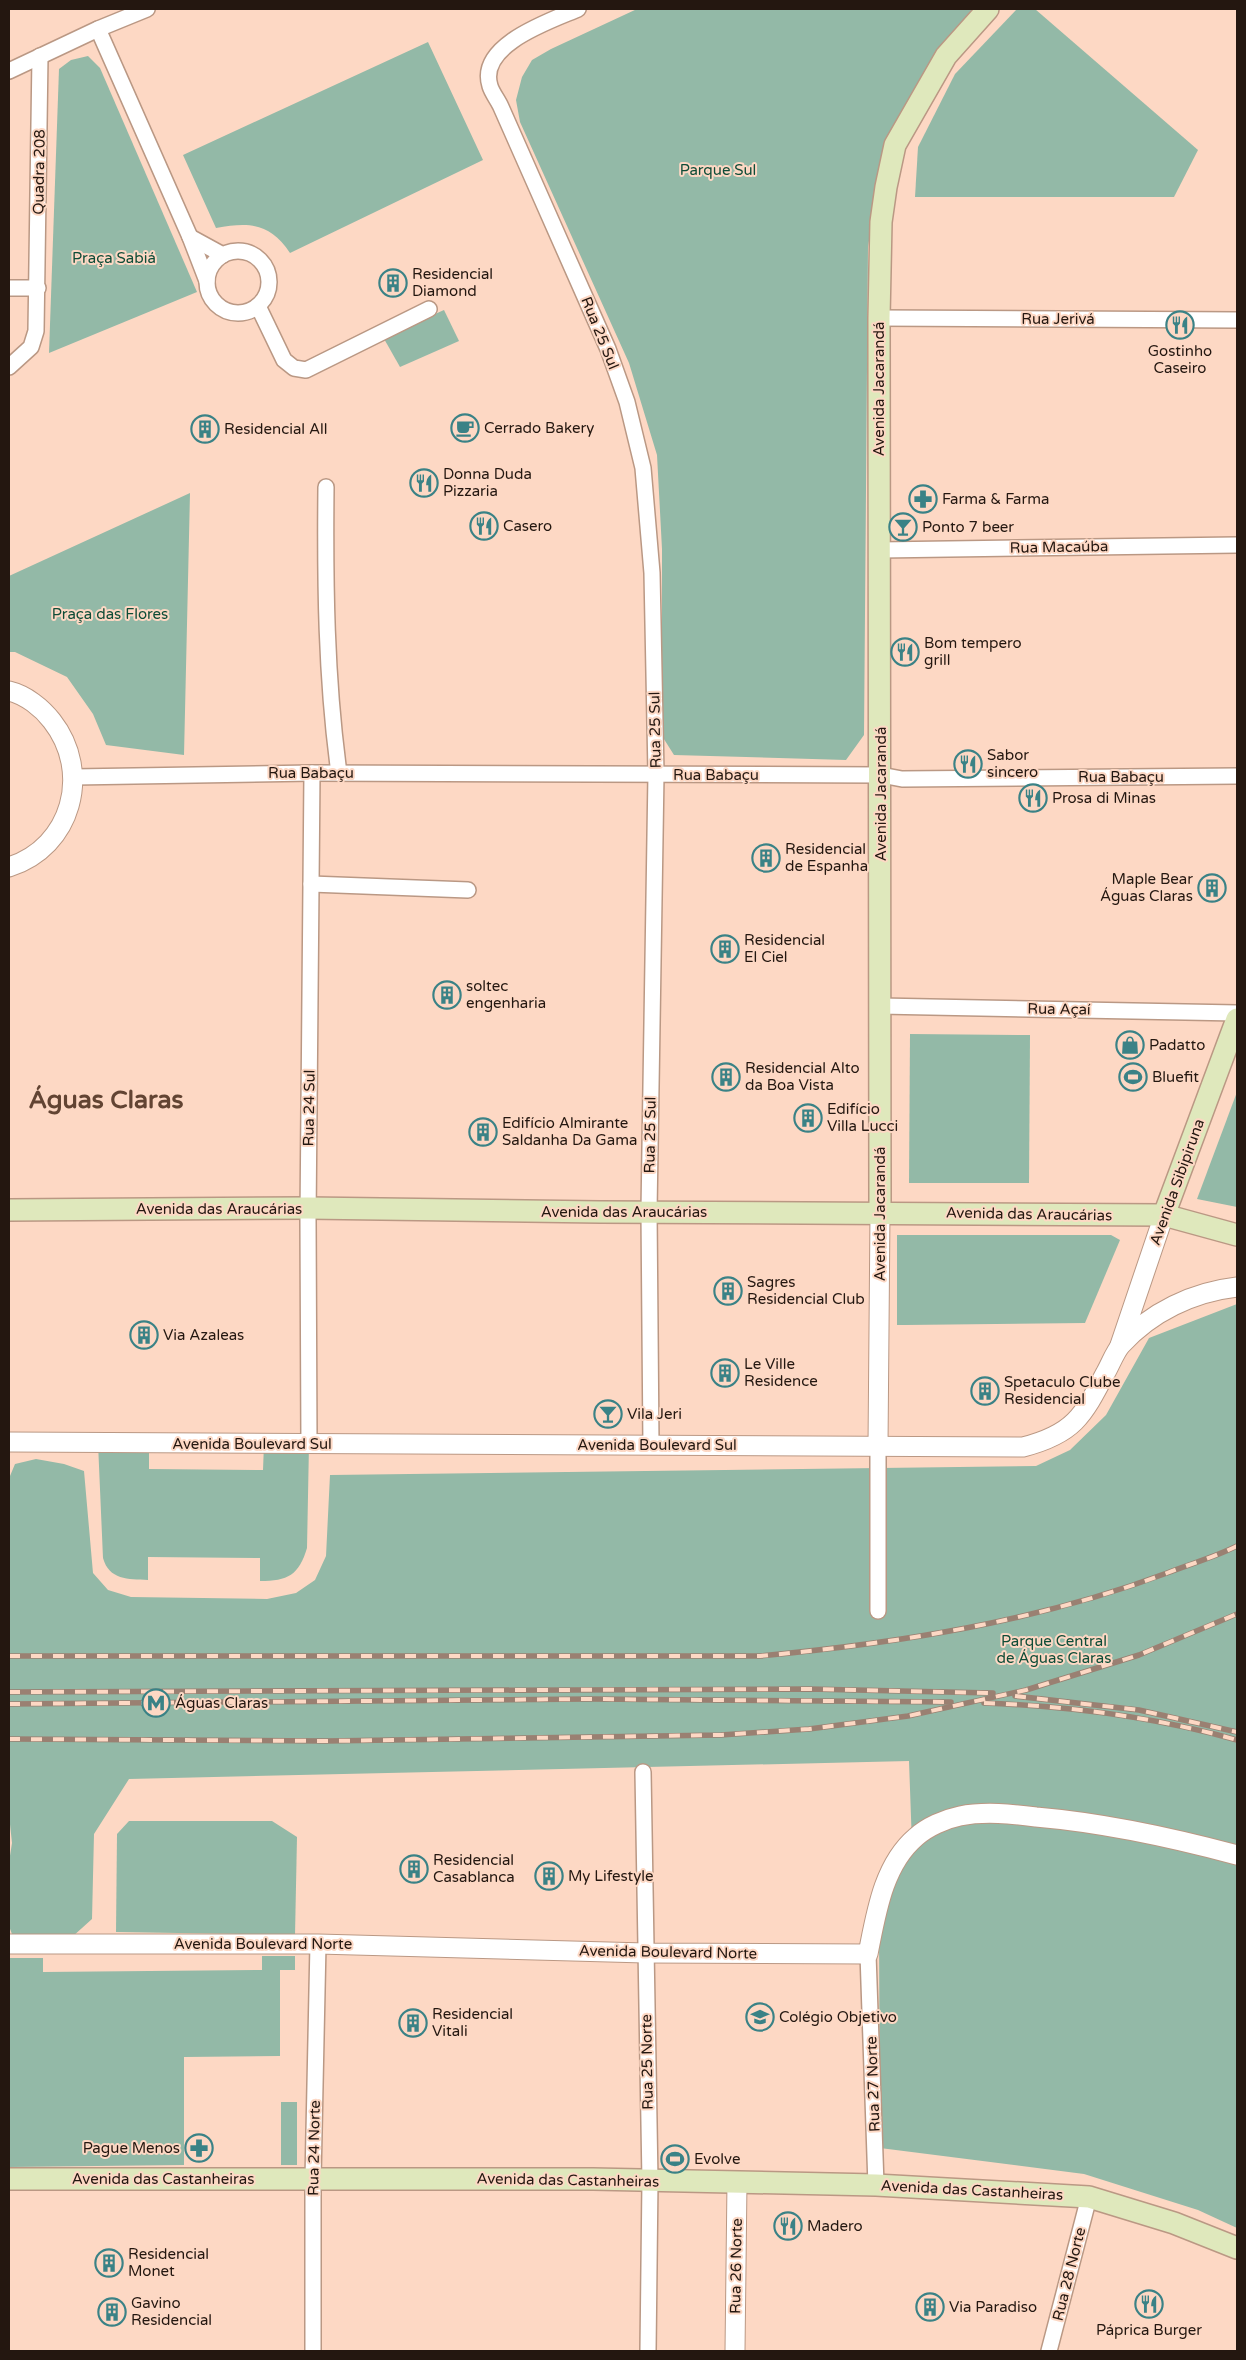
<svg xmlns="http://www.w3.org/2000/svg" width="1246" height="2360" viewBox="0 0 1246 2360" font-family="'Varela Round',sans-serif">
<style>
.green{fill:#93b9a7}
.lines{fill:none;stroke-linecap:round;stroke-linejoin:round}
.minor-casing{stroke:#ba9884;stroke-width:18}
.tertiary-casing{stroke:#ba9884;stroke-width:21}
.secondary-casing{stroke:#ba9884;stroke-width:24}
.minor{stroke:#fff;stroke-width:15}
.tertiary{stroke:#fff;stroke-width:19}
.secondary{stroke:#dfe8bc;stroke-width:21}
.rail-casing{stroke:#9a8072;stroke-width:5.5}
.rail{stroke:#fdd8c4;stroke-width:4;stroke-dasharray:11;stroke-linecap:butt}
.labels{text-anchor:middle;dominant-baseline:central;stroke-width:4;stroke-linejoin:round;paint-order:stroke}
.park-label{font-size:15px;fill:#0e4c37;stroke:#fdd8c4}
.street-label{font-size:15px;fill:#241710;stroke:#fdd8c4}
.poi-label{font-size:15px;fill:#241710;stroke:#fdd8c4;text-anchor:start}
.town-label{font-size:25px;font-weight:bold;fill:#624433;stroke:#fdd8c4}
</style>
<rect width="100%" height="100%" fill="#fdd8c4"/>
<g class="green">
<polygon points="637,9 980,9 883,153 868,247 864,735 846,760 674,755 662,736 662,549 657,455 629,363 520,122 516,100 522,77 532,60 551,49"/>
<polygon points="1017,9 1035,9 1198,150 1174,197 915,197 918,147 955,74"/>
<path d="M428,42L483,160L290,253C270,223 250,222 216,228L183,155Z"/>
<polygon points="88,56 100,68 197,292 49,353 59,69 71,60"/>
<polygon points="444,310 459,341 400,367 383,337"/>
<polygon points="190,493 184,755 106,745 93,714 67,677 15,652 9,652 9,576"/>
<polygon points="910,1034 1030,1035 1029,1183 909,1183"/>
<polygon points="1237,1092 1237,1207 1197,1199"/>
<polygon points="897,1235 1111,1235 1120,1240 1085,1323 905,1325 897,1325"/>
<polygon points="1237,1304 1237,2228 1198,2210 1084,2174 880,2148 879,1926 892,1884 912,1845 909,1761 129,1779 94,1834 92,1919 72,1937 13,1937 9,1926 9,1862 12,1843 9,1815 10,1476 15,1464 36,1459 64,1464 84,1471 93,1573 108,1590 131,1597 267,1599 296,1593 315,1580 326,1556 330,1475 1036,1466 1070,1450 1106,1415 1149,1338"/>
<path d="M98,1443H149V1469L263,1470L264,1444H309L307,1548C299,1575 288,1581 260,1581V1558L148,1557V1580C128,1579 109,1580 103,1558Z"/>
<polygon points="129,1821 272,1821 297,1837 295,1935 116,1932 117,1834"/>
<polygon points="262,1956 295,1956 295,1970 280,1970 280,2056 184,2057 184,2165 9,2167 9,1958 43,1958 43,1972 262,1970"/>
<rect x="281" y="2102" width="16" height="63"/>
</g>
<g class="lines">
<g class="minor-casing">
<g id="minor">
<path d="M578,9C550,21 477,45 490,86C492,93 498,100 501,107L608,349L627,402L643,468L652,573L656,774L649,1211L651,1445"/>
<polyline points="98,29 190,237 207,281"/>
<polyline points="9,71 98,29 147,9"/>
<polyline points="190,237 223,255"/>
<circle cx="238" cy="282" r="31"/>
<polyline points="9,288 38,288"/>
<polyline points="258,306 284,360 294,368 306,370 429,309"/>
<polyline points="879,318 1237,320"/>
<polyline points="9,367 31,347 36,331 40,56"/>
<path d="M326,487C325,583 326,678 339,773"/>
<polyline points="880,550 1237,545"/>
<polyline points="74,777 312,773 881,775 902,779 1237,776"/>
<polyline points="311,884 468,890"/>
<polyline points="880,1006 1237,1013"/>
<polyline points="309,1444 308,1219 312,773"/>
<polyline points="878,1611 878,1446"/>
<polyline points="643,1772 650,2181 648,2351"/>
<polyline points="868,1954 876,2185"/>
<polyline points="313,2351 313,2179 318,1944"/>
<polyline points="1049,2351 1089,2197"/>
</g>
</g>
<g class="tertiary-casing">
<g id="tertiary">
<path d="M9,691C26,695 42,708 52,721C92,772 72,847 9,867"/>
<polyline points="1120,1345 1164,1215"/>
<path d="M9,1442L1023,1447C1074,1434 1083,1416 1106,1372C1111,1363 1115,1352 1121,1345C1151,1312 1193,1292 1237,1287"/>
<polyline points="878,1446 880,1212"/>
<path d="M9,1944H318L645,1953L868,1954C876,1914 883,1865 916,1837C927,1827 945,1819 960,1816C985,1811 1012,1814 1036,1817C1106,1823 1170,1837 1237,1855"/>
<polyline points="735,2351 737,2182"/>
</g>
</g>
<g class="secondary-casing">
<g id="secondary">
<polyline points="9,1210 308,1208 600,1212 1164,1215 1237,1235"/>
<polyline points="880,1212 879,318 881,222 886,187 895,145 946,56 988,9"/>
<polyline points="1164,1215 1237,1019"/>
<polyline points="9,2179 593,2179 876,2185 1089,2197 1174,2223 1237,2248"/>
</g>
</g>
<use href="#minor" class="minor"/>
<use href="#tertiary" class="tertiary"/>
<use href="#secondary" class="secondary"/>
<g class="rail-casing">
<g id="rail">
<path d="M9,1656H760C898,1643 1036,1622 1167,1573C1190,1564 1215,1557 1237,1546"/>
<polyline points="9,1692 809,1689 993,1693"/>
<polyline points="1015,1696 1139,1710 1237,1732"/>
<path d="M984,1703C1069,1706 1155,1717 1237,1740"/>
<polyline points="9,1704 590,1699 951,1702"/>
<polyline points="9,1739 326,1741 721,1735 809,1729 908,1716 1026,1690 1139,1655 1237,1614"/>
</g>
</g>
<use href="#rail" class="rail"/>
</g>
<defs>
<g id="building-ring" transform="scale(1.4375)"><circle r="9.5" fill="#fdd8c4" stroke="#3a8286" stroke-width="1.5"/><path d="M-4-6H4V6H1V3H-1V6H-4ZM-2.5-4.3h1.7v1.8h-1.7ZM.8-4.3h1.7v1.8H.8ZM-2.5-1h1.7V.8h-1.7ZM.8-1h1.7V.8H.8Z" fill="#3a8286"/></g>
<g id="restaurant-ring" transform="scale(1.4375)"><circle r="9.5" fill="#fdd8c4" stroke="#3a8286" stroke-width="1.5"/><path d="M-5-6h1v4h1v-4h1v4h1v-4h1v5L-1.5 .5V6h-2V.5L-5-1ZM5-6V6H3V1.5H1.5Q1.5-4 5-6Z" fill="#3a8286"/></g>
<g id="cafe-ring" transform="scale(1.4375)"><circle r="9.5" fill="#fdd8c4" stroke="#3a8286" stroke-width="1.5"/><path d="M-5.5-4.5H6V0H3Q3 3.5 0 3.5H-2.5Q-5.5 3.5-5.5 0ZM3-3.2v2h1.7v-2ZM-6 4.5H4V6H-6Z" fill="#3a8286"/></g>
<g id="pharmacy-ring" transform="scale(1.4375)"><circle r="9.5" fill="#fdd8c4" stroke="#3a8286" stroke-width="1.5"/><path d="M-2-6h4v4h4v4h-4v4h-4v-4h-4v-4h4Z" fill="#3a8286"/></g>
<g id="bar-ring" transform="scale(1.4375)"><circle r="9.5" fill="#fdd8c4" stroke="#3a8286" stroke-width="1.5"/><path d="M-6-5H6L.8 .8V4.5H3.5V6h-7V4.5H-.8V.8Z" fill="#3a8286"/></g>
<g id="shop-ring" transform="scale(1.4375)"><circle r="9.5" fill="#fdd8c4" stroke="#3a8286" stroke-width="1.5"/><path d="M-5-2.5h2.3a2.7 3.5 0 0 1 5.4 0H5L5.5 6h-11ZM-1.5-2.5h3a1.5 2.3 0 0 0-3 0Z" fill="#3a8286"/></g>
<g id="stadium-ring" transform="scale(1.4375)"><circle r="9.5" fill="#fdd8c4" stroke="#3a8286" stroke-width="1.5"/><path d="M0-5a6.5 5 0 1 0 0 10a6.5 5 0 1 0 0-10ZM-3.5-1.8h7v3.6h-7Z" fill="#3a8286"/></g>
<g id="metro-ring" transform="scale(1.4375)"><circle r="9.5" fill="#fdd8c4" stroke="#3a8286" stroke-width="1.5"/><path d="M-5.5 5V-5H-3L0 0L3-5H5.5V5H3V-.5L0 4L-3-.5V5Z" fill="#3a8286"/></g>
<g id="school-ring" transform="scale(1.4375)"><circle r="9.5" fill="#fdd8c4" stroke="#3a8286" stroke-width="1.5"/><path d="M0-5L7-2L0 1L-7-2ZM-4 1L0 2.5L4 1V4Q0 6-4 4Z" fill="#3a8286"/></g>
</defs>
<g fill-rule="evenodd">
<use href="#building-ring" x="393" y="283"/>
<use href="#restaurant-ring" x="1180" y="325"/>
<use href="#cafe-ring" x="465" y="428"/>
<use href="#building-ring" x="205" y="429"/>
<use href="#restaurant-ring" x="424" y="483"/>
<use href="#pharmacy-ring" x="923" y="499"/>
<use href="#restaurant-ring" x="484" y="526"/>
<use href="#bar-ring" x="903" y="527"/>
<use href="#restaurant-ring" x="905" y="652"/>
<use href="#restaurant-ring" x="968" y="764"/>
<use href="#restaurant-ring" x="1033" y="798"/>
<use href="#building-ring" x="766" y="858"/>
<use href="#building-ring" x="1212" y="888"/>
<use href="#building-ring" x="725" y="949"/>
<use href="#building-ring" x="447" y="995"/>
<use href="#shop-ring" x="1130" y="1045"/>
<use href="#building-ring" x="726" y="1077"/>
<use href="#stadium-ring" x="1133" y="1077"/>
<use href="#building-ring" x="808" y="1118"/>
<use href="#building-ring" x="483" y="1132"/>
<use href="#building-ring" x="728" y="1291"/>
<use href="#building-ring" x="144" y="1335"/>
<use href="#building-ring" x="725" y="1373"/>
<use href="#building-ring" x="985" y="1391"/>
<use href="#bar-ring" x="608" y="1414"/>
<use href="#metro-ring" x="156" y="1703"/>
<use href="#building-ring" x="414" y="1869"/>
<use href="#building-ring" x="549" y="1876"/>
<use href="#school-ring" x="760" y="2017"/>
<use href="#building-ring" x="413" y="2023"/>
<use href="#pharmacy-ring" x="199" y="2148"/>
<use href="#stadium-ring" x="675" y="2159"/>
<use href="#restaurant-ring" x="788" y="2226"/>
<use href="#building-ring" x="109" y="2263"/>
<use href="#restaurant-ring" x="1149" y="2304"/>
<use href="#building-ring" x="930" y="2307"/>
<use href="#building-ring" x="112" y="2312"/>
</g>
<g class="labels">
<g class="park-label">
<text x="718" y="170">Parque Sul</text>
<text x="114" y="258">Praça Sabiá</text>
<text x="110" y="614">Praça das Flores</text>
<text x="1054" y="1641">Parque Central<tspan x="1054" dy="17">de Águas Claras</tspan></text>
</g>
<g class="street-label">
<text transform="translate(39 172) rotate(-89)">Quadra 208</text>
<text x="1058" y="319">Rua Jerivá</text>
<text transform="translate(600 333) rotate(68)">Rua 25 Sul</text>
<text transform="translate(879 389) rotate(-90)">Avenida Jacarandá</text>
<text transform="translate(1059 547) rotate(-1)">Rua Macaúba</text>
<text transform="translate(655 730) rotate(-91)">Rua 25 Sul</text>
<text x="311" y="773">Rua Babaçu</text>
<text x="716" y="775">Rua Babaçu</text>
<text x="1121" y="777">Rua Babaçu</text>
<text transform="translate(881 794) rotate(-90)">Avenida Jacarandá</text>
<text transform="translate(1059 1009) rotate(1)">Rua Açaí</text>
<text transform="translate(309 1108) rotate(-89)">Rua 24 Sul</text>
<text transform="translate(650 1135) rotate(-89)">Rua 25 Sul</text>
<text transform="translate(1177 1182) rotate(-70)">Avenida Sibipiruna</text>
<text x="219" y="1209">Avenida das Araucárias</text>
<text x="624" y="1212">Avenida das Araucárias</text>
<text transform="translate(880 1214) rotate(-90)">Avenida Jacarandá</text>
<text transform="translate(1029 1214) rotate(1)">Avenida das Araucárias</text>
<text x="252" y="1444">Avenida Boulevard Sul</text>
<text x="657" y="1445">Avenida Boulevard Sul</text>
<text x="263" y="1944">Avenida Boulevard Norte</text>
<text transform="translate(668 1952) rotate(1)">Avenida Boulevard Norte</text>
<text transform="translate(647 2062) rotate(-91)">Rua 25 Norte</text>
<text transform="translate(873 2084) rotate(-92)">Rua 27 Norte</text>
<text transform="translate(314 2148) rotate(-89)">Rua 24 Norte</text>
<text x="163" y="2179">Avenida das Castanheiras</text>
<text transform="translate(568 2180) rotate(1)">Avenida das Castanheiras</text>
<text transform="translate(972 2190) rotate(3)">Avenida das Castanheiras</text>
<text transform="translate(736 2266) rotate(-89)">Rua 26 Norte</text>
<text transform="translate(1069 2274) rotate(-76)">Rua 28 Norte</text>
</g>
<g class="poi-label">
<text x="412" y="274">Residencial<tspan x="412" dy="17">Diamond</tspan></text>
<text x="1180" y="351" text-anchor="middle">Gostinho<tspan x="1180" dy="17">Caseiro</tspan></text>
<text x="484" y="428">Cerrado Bakery</text>
<text x="224" y="429">Residencial All</text>
<text x="443" y="474">Donna Duda<tspan x="443" dy="17">Pizzaria</tspan></text>
<text x="942" y="499">Farma &amp; Farma</text>
<text x="503" y="526">Casero</text>
<text x="922" y="527">Ponto 7 beer</text>
<text x="924" y="643">Bom tempero<tspan x="924" dy="17">grill</tspan></text>
<text x="987" y="755">Sabor<tspan x="987" dy="17">sincero</tspan></text>
<text x="1052" y="798">Prosa di Minas</text>
<text x="785" y="849">Residencial<tspan x="785" dy="17">de Espanha</tspan></text>
<text x="1193" y="879" text-anchor="end">Maple Bear<tspan x="1193" dy="17">Águas Claras</tspan></text>
<text x="744" y="940">Residencial<tspan x="744" dy="17">El Ciel</tspan></text>
<text x="466" y="986">soltec<tspan x="466" dy="17">engenharia</tspan></text>
<text x="1149" y="1045">Padatto</text>
<text x="745" y="1068">Residencial Alto<tspan x="745" dy="17">da Boa Vista</tspan></text>
<text x="1152" y="1077">Bluefit</text>
<text x="827" y="1109">Edifício<tspan x="827" dy="17">Villa Lucci</tspan></text>
<text x="502" y="1123">Edifício Almirante<tspan x="502" dy="17">Saldanha Da Gama</tspan></text>
<text x="747" y="1282">Sagres<tspan x="747" dy="17">Residencial Club</tspan></text>
<text x="163" y="1335">Via Azaleas</text>
<text x="744" y="1364">Le Ville<tspan x="744" dy="17">Residence</tspan></text>
<text x="1004" y="1382">Spetaculo Clube<tspan x="1004" dy="17">Residencial</tspan></text>
<text x="627" y="1414">Vila Jeri</text>
<text x="175" y="1703">Águas Claras</text>
<text x="433" y="1860">Residencial<tspan x="433" dy="17">Casablanca</tspan></text>
<text x="568" y="1876">My Lifestyle</text>
<text x="432" y="2014">Residencial<tspan x="432" dy="17">Vitali</tspan></text>
<text x="779" y="2017">Colégio Objetivo</text>
<text x="180" y="2148" text-anchor="end">Pague Menos</text>
<text x="694" y="2159">Evolve</text>
<text x="807" y="2226">Madero</text>
<text x="128" y="2254">Residencial<tspan x="128" dy="17">Monet</tspan></text>
<text x="131" y="2303">Gavino<tspan x="131" dy="17">Residencial</tspan></text>
<text x="949" y="2307">Via Paradiso</text>
<text x="1149" y="2330" text-anchor="middle">Páprica Burger</text>
</g>
<g class="town-label">
<text x="106" y="1100">Águas Claras</text>
</g>
</g>
<rect width="1246" height="2360" fill="none" stroke="#241710" stroke-width="20"/>
</svg>
